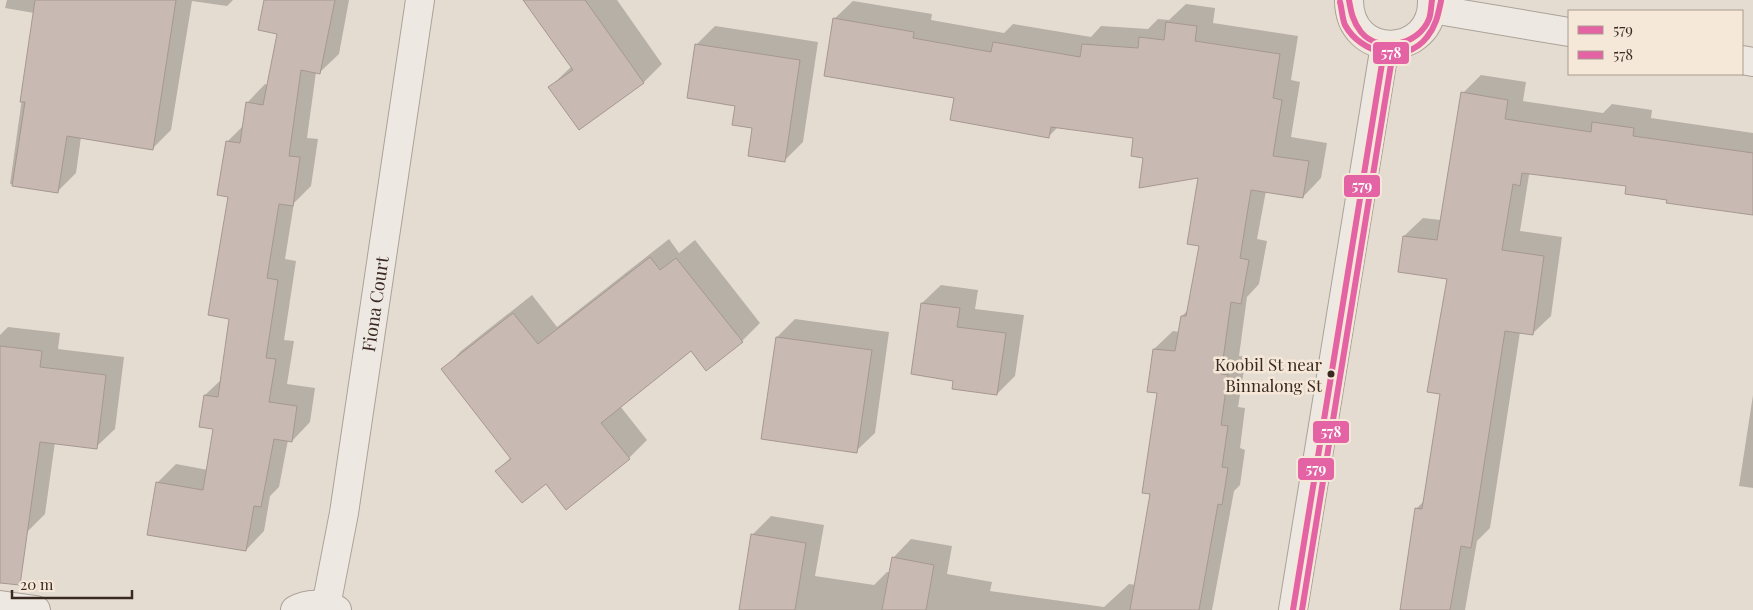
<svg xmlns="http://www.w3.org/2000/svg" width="1753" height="610" viewBox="0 0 1753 610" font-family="'Playfair Display',serif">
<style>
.shadow{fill:#0003}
.building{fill:#c8bab2;stroke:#a69890}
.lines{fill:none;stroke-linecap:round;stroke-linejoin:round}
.minor-casing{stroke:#aba299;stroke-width:30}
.minor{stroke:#eee8e2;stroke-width:28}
.bus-1-casing{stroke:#f5e8d8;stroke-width:10}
.bus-2-casing{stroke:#f5e8d8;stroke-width:10}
.bus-1{stroke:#e463a4;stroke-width:6}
.bus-2{stroke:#e463a4;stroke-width:6}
.bus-dot{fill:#3a2921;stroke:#f5e8d8;stroke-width:2}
.labels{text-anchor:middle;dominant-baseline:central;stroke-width:5;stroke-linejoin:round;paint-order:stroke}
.bus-label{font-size:17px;fill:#3a2921;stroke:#f5e8d8;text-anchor:end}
.street-label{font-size:18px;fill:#3a2921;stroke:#f5e8d8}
.line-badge{stroke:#f5e8d8;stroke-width:2}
.badge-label{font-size:14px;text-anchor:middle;font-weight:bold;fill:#fff}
</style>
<rect width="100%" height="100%" fill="#e5dcd1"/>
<g class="shadow">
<polygon points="7,0 233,0 227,6 192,1 171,130 153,148 81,137 76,173 57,192 10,184 34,13 5,8"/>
<polygon points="265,0 349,0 339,54 320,72 316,72 307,138 318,139 311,186 294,203 285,259 296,261 284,340 294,341 287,384 315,388 310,422 292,441 288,440 279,487 270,496 264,531 246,550 157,483 176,464 208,470 215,428 205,395 222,379 230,318 230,196 227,142 244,125 247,103 265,84 268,85 278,33"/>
<polygon points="544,0 617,0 662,64 644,82 579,128 550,87 572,66"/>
<polygon points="853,1 932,14 931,20 1004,33 1013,24 1091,37 1101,26 1148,29 1158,19 1169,20 1186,4 1215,8 1213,23 1298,36 1291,80 1300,82 1291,137 1327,143 1321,178 1303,197 1266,191 1257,239 1267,241 1259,284 1247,297 1239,356 1246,357 1238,407 1245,408 1240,448 1245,450 1240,485 1234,491 1212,610 740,610 752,535 771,516 824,525 815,576 874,585 887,572 890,572 893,558 911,539 952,546 947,574 992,582 990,591 1104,607 1129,584 1136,585 1152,493 1158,392 1154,349 1173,331 1180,332 1182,316 1189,309 1201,245 1200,177 1145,157 1135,137 1058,127 1049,136 955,97 834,19"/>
<polygon points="715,26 818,42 803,142 785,160 737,105 697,44"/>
<polygon points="1481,75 1526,82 1523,101 1603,113 1612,104 1652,110 1651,118 1753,133 1753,214 1668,199 1627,185 1532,172 1529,175 1520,231 1562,237 1551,316 1532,334 1520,332 1490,528 1477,541 1465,610 1401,610 1416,509 1425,500 1441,393 1448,278 1404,236 1423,218 1441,220 1463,93"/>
<polygon points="669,239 679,253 695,240 760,323 742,341 691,350 620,406 647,440 629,458 546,482 497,471 511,457 443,370 461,351 532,295 557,327"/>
<polygon points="941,285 978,290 975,309 1024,315 1015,376 997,394 954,380 922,303"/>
<polygon points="795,319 889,332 875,433 856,451 777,337"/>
<polygon points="8,327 60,333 58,349 124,357 115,429 96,447 55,442 45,514 26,533 0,529 0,335"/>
<polygon points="1753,395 1753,488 1739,486"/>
</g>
<g class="building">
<polygon points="35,0 176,0 153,150 67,136 58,193 12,186 25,102 20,102"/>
<polygon points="264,0 335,0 320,74 301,70 289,156 300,157 293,206 279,204 267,278 278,280 266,358 276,359 269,402 297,406 292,442 274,439 261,507 254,506 246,551 147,535 156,482 203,490 213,429 199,427 204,395 218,397 229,319 208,315 228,197 217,195 226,141 240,143 246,102 263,105 277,34 258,30"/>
<polygon points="523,0 585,0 644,83 579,130 548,87 573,70"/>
<polygon points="833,18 914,32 913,38 991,52 993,42 1080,57 1082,44 1138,48 1139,37 1164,40 1166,22 1197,26 1195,41 1280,54 1273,98 1282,100 1273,156 1309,161 1303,198 1251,190 1240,258 1249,260 1241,304 1231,302 1221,374 1228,375 1221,425 1228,426 1222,467 1228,468 1222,505 1218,504 1199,610 1130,610 1150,494 1142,493 1157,393 1147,392 1153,349 1175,351 1181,316 1186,316 1199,246 1187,244 1198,178 1139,188 1143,158 1131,156 1133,138 1051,127 1049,138 950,120 954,98 824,76"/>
<polygon points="695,44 800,60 785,162 748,156 752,128 732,125 735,106 687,98"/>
<polygon points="1461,92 1508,100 1505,119 1591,132 1592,122 1634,128 1633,136 1753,153 1753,215 1666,203 1667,200 1625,194 1626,186 1522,173 1520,186 1513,184 1502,250 1544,256 1533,335 1505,331 1471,548 1461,546 1450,610 1400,610 1415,508 1422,509 1440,394 1427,392 1447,279 1398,272 1403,236 1437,240"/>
<polygon points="650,257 660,270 676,258 743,342 706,371 691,351 601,423 630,459 566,510 546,484 522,503 495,471 511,459 441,369 513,313 538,344"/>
<polygon points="921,303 960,308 957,327 1006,333 997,395 952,389 953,381 911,374"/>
<polygon points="776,337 872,350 857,453 761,439"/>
<polygon points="0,346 42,351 40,367 106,375 97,449 40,442 20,585 0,583"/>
<polygon points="751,534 806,543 795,610 739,610"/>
<polygon points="892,557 934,565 926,610 882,610"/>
</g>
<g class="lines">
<g class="minor-casing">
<g id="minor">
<path d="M1349,0C1349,61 1434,58 1432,0"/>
<polyline points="1432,9 1569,32"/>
<polyline points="1742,60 1753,62"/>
<polyline points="0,605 36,610"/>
<path id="s1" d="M326,606L344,513L420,0"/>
<path d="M295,610C310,602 322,604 337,610"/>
<polyline points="1293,610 1385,45"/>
</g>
</g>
<use href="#minor" class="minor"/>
<g class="bus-1-casing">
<g id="bus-1">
<path d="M1349,0C1351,12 1353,22 1361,32C1379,54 1419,45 1429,19C1431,14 1431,6 1432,0"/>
<polyline points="1293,610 1385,45"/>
</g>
</g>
<g class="bus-2-casing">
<g id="bus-2">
<path d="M1340,2C1342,9 1342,18 1345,25C1360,53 1405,66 1427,37C1436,26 1438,15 1441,1"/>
<polyline points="1302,610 1394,46"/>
</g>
</g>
<use href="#bus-1" class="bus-1"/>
<use href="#bus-2" class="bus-2"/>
</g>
<circle class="bus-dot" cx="1331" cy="374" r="4.5"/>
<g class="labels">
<g class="bus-label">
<text x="1322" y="364">Koobil St near<tspan x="1322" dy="21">Binnalong St</tspan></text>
</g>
<g class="street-label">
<text stroke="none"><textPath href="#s1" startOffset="306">Fiona Court</textPath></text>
</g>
</g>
<g class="line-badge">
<rect x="1372" y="41" width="38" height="24" rx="5" fill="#e463a4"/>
<rect x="1343" y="174" width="38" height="24" rx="5" fill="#e463a4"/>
<rect x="1312" y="420" width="38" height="24" rx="5" fill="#e463a4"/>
<rect x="1297" y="457" width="38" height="24" rx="5" fill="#e463a4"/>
</g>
<g class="badge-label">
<text x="1391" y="58">578</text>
<text x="1362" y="191">579</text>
<text x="1331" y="437">578</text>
<text x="1316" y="474">579</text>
</g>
<rect x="1568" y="10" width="175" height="65" fill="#f5e8d8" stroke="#aa9c8f"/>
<rect x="1578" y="26" width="25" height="8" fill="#e463a4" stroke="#aa9c8f"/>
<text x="1613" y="35" font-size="15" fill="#3a2921">579</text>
<rect x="1578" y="51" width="25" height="8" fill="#e463a4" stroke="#aa9c8f"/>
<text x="1613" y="60" font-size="15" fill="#3a2921">578</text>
<path d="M12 590v8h120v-8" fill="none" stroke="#3a2921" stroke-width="2.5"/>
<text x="20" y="590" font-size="15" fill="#3a2921" stroke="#f5e8d8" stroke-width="4" paint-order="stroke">20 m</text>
</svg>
